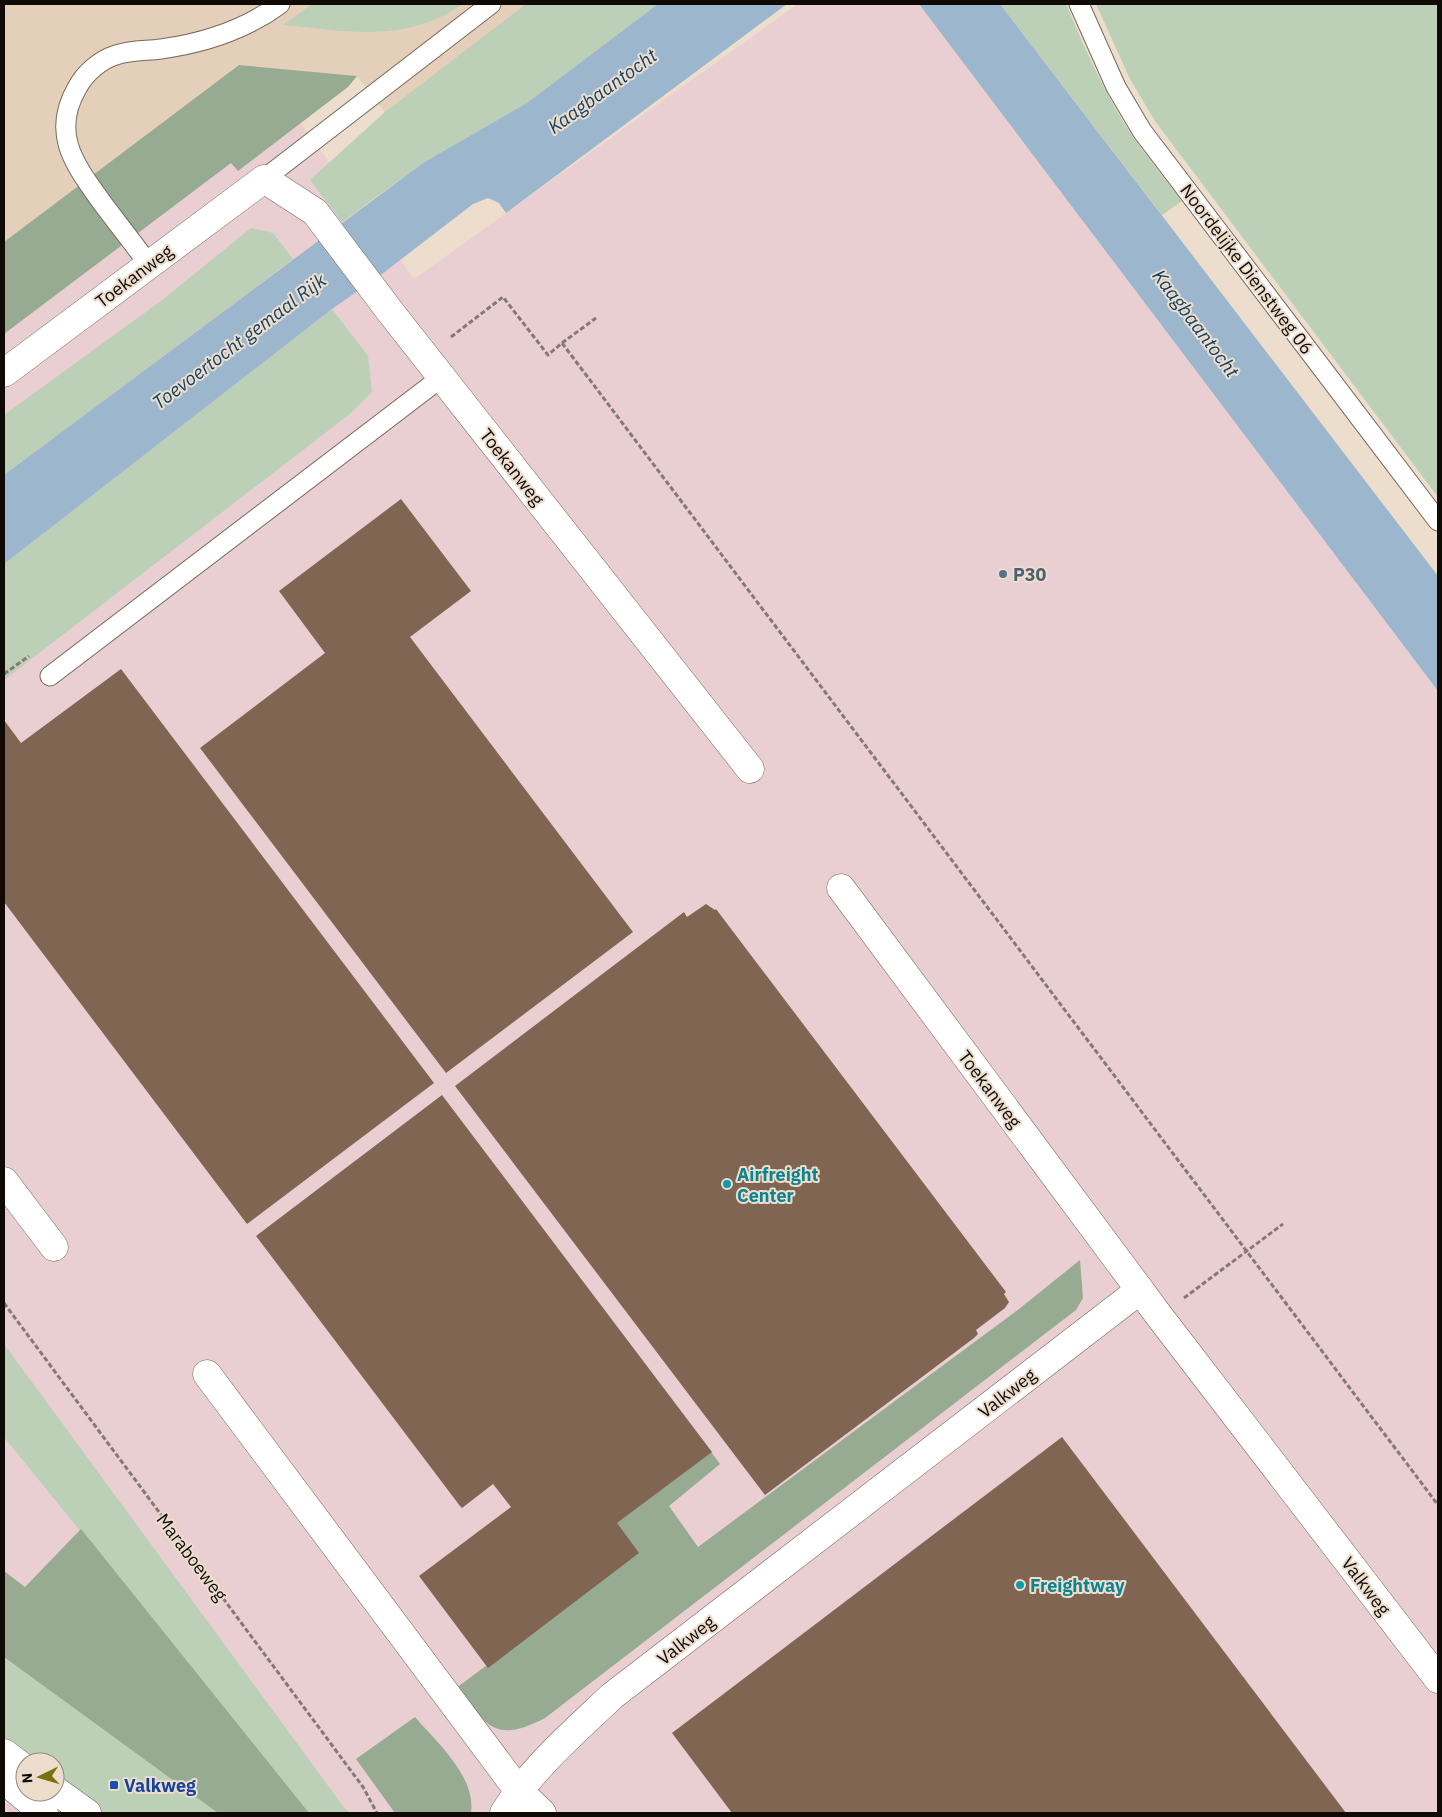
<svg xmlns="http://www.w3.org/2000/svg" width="1442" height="1817" viewBox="0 0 1442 1817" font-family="'IBM Plex Sans',sans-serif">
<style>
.commercial{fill:#e9ced2;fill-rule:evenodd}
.built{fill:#e4d0ba}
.green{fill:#bccfb7}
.forest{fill:#96ab91}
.water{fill:#9cb7cd}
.building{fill:#806553}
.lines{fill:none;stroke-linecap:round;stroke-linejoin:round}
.lane-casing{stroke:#776a5c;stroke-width:21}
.street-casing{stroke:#776a5c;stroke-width:29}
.secondary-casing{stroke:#776a5c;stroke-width:29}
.path{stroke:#857a70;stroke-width:3;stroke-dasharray:5 2.5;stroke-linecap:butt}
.lane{stroke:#fff;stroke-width:19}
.street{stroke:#fff;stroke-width:28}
.secondary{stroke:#fff;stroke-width:28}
.service-dot{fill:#5c6f8a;stroke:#ecddcd;stroke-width:2}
.culture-dot{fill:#0f9aa8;stroke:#ecddcd;stroke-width:2}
.transit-dot{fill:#1a4fb4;stroke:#ecddcd;stroke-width:2}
.labels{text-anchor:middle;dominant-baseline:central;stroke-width:4;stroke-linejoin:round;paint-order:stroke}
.street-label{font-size:18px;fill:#0f0a06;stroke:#ecddcd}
.service-label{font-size:18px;font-weight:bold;fill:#4e5e75;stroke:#ecddcd;text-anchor:start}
.culture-label{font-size:18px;font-weight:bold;fill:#0d838f;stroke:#ecddcd;text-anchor:start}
.transit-label{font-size:18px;font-weight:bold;fill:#164399;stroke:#ecddcd;text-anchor:start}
.water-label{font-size:19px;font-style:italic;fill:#134161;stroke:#ecddcd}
</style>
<rect width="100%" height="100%" fill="#ecddcd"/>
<path class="commercial" d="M798,4H923L1438,681V1813H4V311L289,107L414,279ZM25,1762H55V1792H25Z"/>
<polygon class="built" points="4,4 709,4 423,163 357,76 239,65 4,242"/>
<g class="green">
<path d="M312,4H463C405,44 348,31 283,25Z"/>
<polygon points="526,4 658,4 527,103 423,163 342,222 310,180 385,112"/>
<path d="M1000,4H1066C1085,49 1104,93 1131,134C1147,157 1165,179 1182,201L1162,215Z"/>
<polygon points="1096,4 1438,4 1438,497 1155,121 1130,79"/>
<polygon points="251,228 273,233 293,259 4,475 4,415 161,301"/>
<polygon points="332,309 368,356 372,392 351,413 4,680 4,564"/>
<polygon points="4,1344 340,1802 349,1813 309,1813 4,1437"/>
<polygon points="4,1657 218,1813 87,1813 55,1790 55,1762 25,1762 4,1753"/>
</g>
<g class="forest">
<polygon points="239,65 357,76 348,87 238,171 231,163 4,334 4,242"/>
<path d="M1080,1260L1083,1298L1076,1310L545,1718C494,1744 489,1726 455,1689L627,1560L606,1531L711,1452L720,1464L669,1506L698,1547L1019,1309Z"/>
<polygon points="81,1529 309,1813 218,1813 4,1657 4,1571 25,1587"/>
<path d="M415,1717C437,1743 476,1776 471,1813H395L356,1759Z"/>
</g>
<g class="water">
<polygon points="658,4 787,4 506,213 499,203 488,198 473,204 382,274 332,309 4,564 4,475 423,163 527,103"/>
<polygon points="919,4 1000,4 1438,576 1438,691"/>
</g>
<g class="building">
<polygon points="401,499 471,591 410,637 633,932 446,1073 200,748 325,653 279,591"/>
<polygon points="121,669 434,1083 247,1224 4,902 4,720 21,743"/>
<polygon points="706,904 715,910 716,909 1006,1292 1004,1294 1009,1302 1005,1308 976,1330 978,1334 974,1338 765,1495 455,1086 684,912 687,917"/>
<polygon points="442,1095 712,1452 617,1523 639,1553 488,1668 419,1576 511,1507 493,1484 462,1508 460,1506 256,1236"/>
<polygon points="1062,1437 1346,1813 732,1813 672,1733"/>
</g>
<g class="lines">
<g class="lane-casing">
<g id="lane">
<polyline points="1079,4 1116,87 1142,131 1438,521"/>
<polyline points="264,179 491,4"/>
<path d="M149,265C134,244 118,224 103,204C76,166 50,135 77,88C85,73 100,60 116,55C131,50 146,51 161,49C204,43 245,30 280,4"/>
<polyline points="50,676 442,377"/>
</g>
</g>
<g class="street-casing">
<g id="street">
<polyline points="4,373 264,179 315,212 392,314 750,769"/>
<polyline points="841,888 1160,1317 1438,1679"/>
<polyline points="4,1181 54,1247"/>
<polyline points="207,1374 518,1790 542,1813"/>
<path d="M504,1813C532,1768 573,1733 612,1696L1140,1290"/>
</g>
</g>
<g class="secondary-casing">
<g id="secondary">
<polyline points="4,1753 25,1769"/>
<polyline points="4,1780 44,1813"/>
<polyline points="55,1790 87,1813"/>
</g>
</g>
<g class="path">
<polyline points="451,337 503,297 548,355 562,343 1438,1505"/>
<polyline points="562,343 596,318"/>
<polyline points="4,674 29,656"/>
<polyline points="1184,1298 1283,1224"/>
<polyline points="4,1303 363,1787 377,1813"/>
</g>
<use href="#lane" class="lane"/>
<use href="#street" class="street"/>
<use href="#secondary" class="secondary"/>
</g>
<circle class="service-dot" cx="1003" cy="574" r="5"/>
<g class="culture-dot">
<circle cx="727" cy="1184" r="5"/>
<circle cx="1020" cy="1585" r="5"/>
</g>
<rect class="transit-dot" x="109" y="1780" width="10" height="10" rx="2.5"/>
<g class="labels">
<g class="street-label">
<text transform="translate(1247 269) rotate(53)">Noordelijke Dienstweg 06</text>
<text transform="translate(134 276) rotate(-37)">Toekanweg</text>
<text transform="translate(512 467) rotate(52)">Toekanweg</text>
<text transform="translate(990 1089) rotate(53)">Toekanweg</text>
<text transform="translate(1007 1393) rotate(-38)">Valkweg</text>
<text transform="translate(192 1557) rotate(53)">Maraboeweg</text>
<text transform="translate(1366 1586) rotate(53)">Valkweg</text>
<text transform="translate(686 1640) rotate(-38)">Valkweg</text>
</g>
<g class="service-label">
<text x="1013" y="574">P30</text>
</g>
<g class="culture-label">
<text x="737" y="1174">Airfreight<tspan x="737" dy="21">Center</tspan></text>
<text x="1030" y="1585">Freightway</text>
</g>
<g class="transit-label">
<text x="124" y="1785">Valkweg</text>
</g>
<g class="water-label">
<text transform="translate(602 91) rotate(-36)">Kaagbaantocht</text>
<text transform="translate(1196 323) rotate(53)">Kaagbaantocht</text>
<text transform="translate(239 341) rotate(-37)">Toevoertocht gemaal Rijk</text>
</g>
</g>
<rect width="1442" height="1817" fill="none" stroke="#0f0a06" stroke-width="10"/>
<g transform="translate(40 1777) rotate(265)"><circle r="24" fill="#ecddcd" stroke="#94897d"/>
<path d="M0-4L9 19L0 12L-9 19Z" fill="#7a700f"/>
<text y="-8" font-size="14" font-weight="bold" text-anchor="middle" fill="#0f0a06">N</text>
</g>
</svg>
